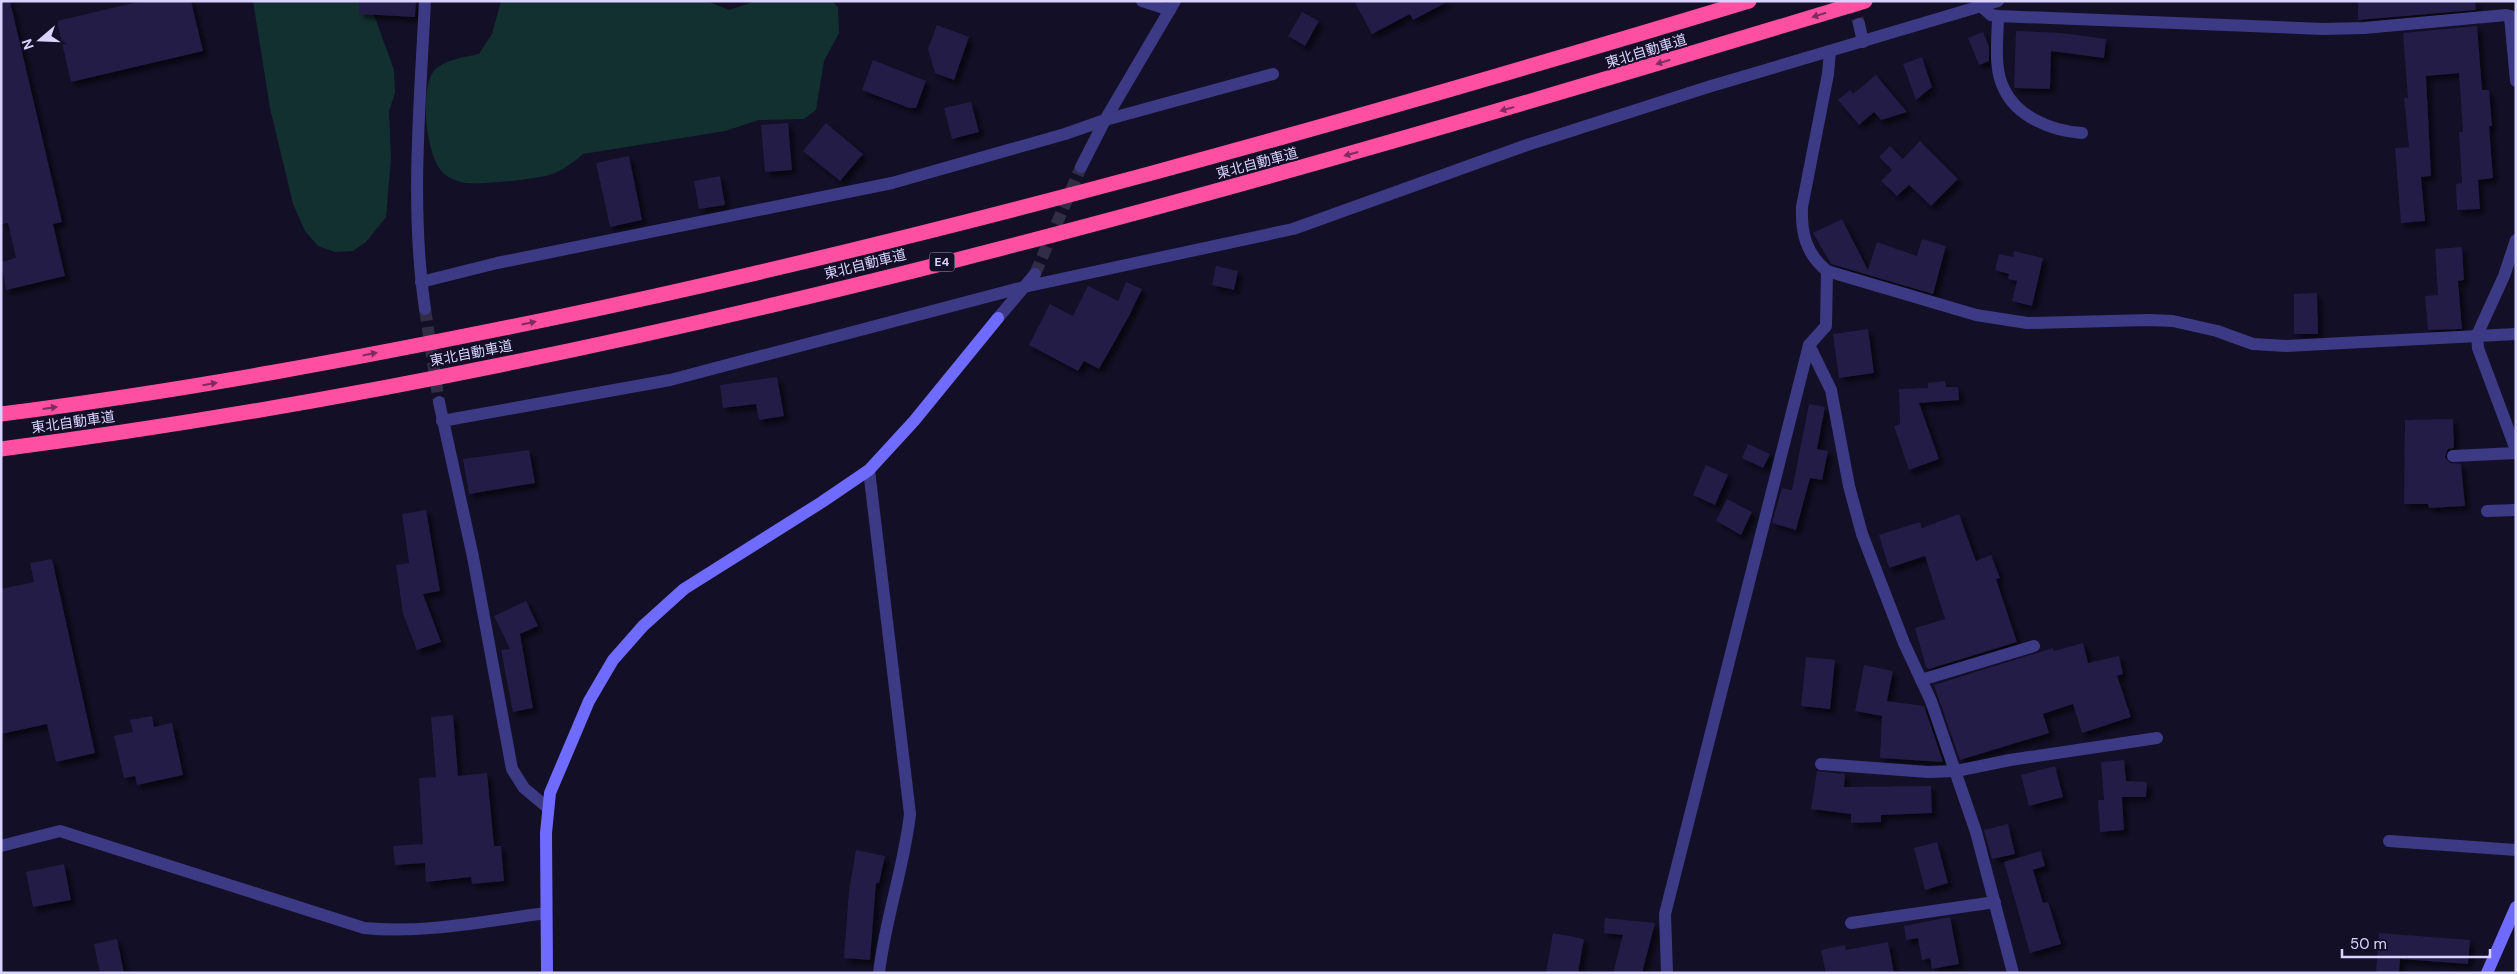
<svg xmlns="http://www.w3.org/2000/svg" width="2517" height="974" viewBox="0 0 2517 974" font-family="'DM Sans','Noto Sans JP',sans-serif">
<style>
.green{fill:#12302f}
.building{fill:#241b47;filter:url(#shadow)}
.lines{fill:none;stroke-linecap:round;stroke-linejoin:round}
.street-tunnel{stroke:#312d47;stroke-width:12;stroke-dasharray:12 6;stroke-linecap:butt}
.street{stroke:#3d3a85;stroke-width:12}
.secondary{stroke:#6f6bff;stroke-width:12}
.highway{stroke:#ff4fa3;stroke-width:15}
.oneway{fill:#7d2c5e}
.labels{text-anchor:middle;dominant-baseline:central;stroke-width:4;stroke-linejoin:round;paint-order:stroke}
.shield{fill:#130f26;stroke:#9e99be;stroke-width:1}
.shield-label{font-size:12px;font-weight:bold;fill:#d9d4ff}
.street-label{font-size:14px;fill:#d9d4ff;stroke:#130f26}
</style>
<defs>
<filter id="shadow"><feDropShadow dx="4.5" dy="4.5" stdDeviation="2.5" flood-color="#0009"/></filter>
</defs>
<rect width="100%" height="100%" fill="#130f26"/>
<g class="green">
<polygon points="253,1 369,1 394,70 395,93 389,111 391,158 386,217 366,242 353,251 335,252 318,246 305,231 293,204 270,108"/>
<path d="M501,1H707L729,10L756,1H832L838,7L839,33L824,61L816,110L804,119L759,120L725,131L583,154C575,161 566,168 555,173C543,179 479,185 465,183C460,182 451,179 447,176C425,163 420,90 433,72C442,60 465,57 479,54L492,34Z"/>
</g>
<g class="building">
<polygon points="1,1 10,1 62,222 53,224 65,276 6,290 1,262 16,258 8,223 1,224"/>
<polygon points="142,1 191,1 203,51 71,82 57,21"/>
<polygon points="359,1 416,1 415,17 359,14"/>
<polygon points="1354,1 1449,1 1413,20 1410,14 1372,34"/>
<polygon points="2358,1 2475,1 2476,10 2358,20"/>
<polygon points="1302,12 1319,21 1305,46 1288,36"/>
<polygon points="937,25 969,37 954,80 935,73 928,49"/>
<polygon points="2477,26 2482,90 2489,90 2492,126 2489,126 2493,178 2478,180 2480,209 2457,210 2456,184 2462,183 2459,132 2463,132 2459,73 2426,76 2431,176 2421,177 2425,221 2401,223 2395,148 2409,147 2404,98 2408,98 2403,33"/>
<polygon points="2016,31 2062,33 2106,39 2104,58 2051,51 2050,89 2014,88"/>
<polygon points="1983,32 1989,47 1989,61 1979,65 1968,38"/>
<polygon points="1922,57 1932,87 1916,100 1903,64"/>
<polygon points="873,60 926,81 916,108 909,108 862,90"/>
<polygon points="1876,75 1907,112 1881,120 1874,112 1859,125 1838,100 1850,90 1853,94"/>
<polygon points="971,102 979,132 952,139 944,108"/>
<polygon points="788,123 792,170 765,172 761,125"/>
<polygon points="826,123 863,154 840,181 803,151"/>
<polygon points="1920,141 1958,179 1931,206 1909,185 1897,196 1881,181 1892,170 1879,157 1890,146 1903,159"/>
<polygon points="629,156 642,220 610,227 596,163"/>
<polygon points="720,176 725,205 699,209 694,181"/>
<polygon points="1842,219 1868,270 1877,242 1917,256 1922,239 1946,246 1933,294 1831,264 1813,233"/>
<polygon points="2462,247 2464,280 2458,281 2462,329 2428,330 2425,296 2438,295 2435,249"/>
<polygon points="2014,251 2043,258 2032,306 2012,301 2017,281 2008,279 2009,274 1995,270 1999,254 2013,257"/>
<polygon points="1216,266 1238,271 1234,290 1212,285"/>
<polygon points="1126,282 1142,289 1129,316 1099,369 1084,361 1078,371 1029,345 1050,304 1073,316 1088,286 1118,301"/>
<polygon points="2317,293 2318,334 2294,334 2294,294"/>
<polygon points="1868,329 1874,373 1839,378 1833,334"/>
<polygon points="777,377 784,416 759,420 756,404 723,408 720,385"/>
<polygon points="1945,381 1946,387 1958,387 1959,400 1919,403 1939,459 1909,470 1894,426 1900,424 1899,389 1928,388 1928,383"/>
<polygon points="1809,404 1825,407 1817,449 1828,451 1822,480 1810,478 1796,530 1772,523 1782,488 1792,490"/>
<polygon points="2453,419 2454,448 2448,449 2445,457 2450,463 2461,464 2465,506 2429,508 2428,504 2404,504 2405,420"/>
<polygon points="1748,444 1770,454 1763,468 1742,458"/>
<polygon points="529,450 535,483 469,494 463,459"/>
<polygon points="1706,465 1728,475 1715,505 1693,495"/>
<polygon points="1727,499 1752,512 1741,535 1716,521"/>
<polygon points="426,510 440,591 423,594 441,642 417,650 403,614 396,565 409,563 402,514"/>
<polygon points="1959,514 1976,561 1991,555 2000,578 1996,579 2017,642 1929,669 1926,667 1915,628 1945,619 1925,556 1889,568 1879,535 1920,522 1922,528"/>
<polygon points="52,559 95,753 56,762 47,724 1,734 1,589 34,582 30,563"/>
<polygon points="526,601 538,626 520,634 533,708 513,712 501,650 510,649 494,616"/>
<polygon points="2083,643 2088,663 2119,656 2123,674 2117,676 2131,717 2082,733 2073,704 2043,714 2049,733 1960,760 1934,685 2053,648 2054,651"/>
<polygon points="1806,657 1835,660 1830,709 1801,706"/>
<polygon points="1864,665 1893,671 1887,701 1924,706 1943,762 1880,758 1882,716 1855,711"/>
<polygon points="453,715 458,776 487,773 494,846 501,846 504,881 472,884 471,877 426,882 425,863 395,865 393,846 423,844 419,778 436,777 431,717"/>
<polygon points="152,716 154,727 172,723 183,775 137,785 135,776 124,778 114,736 133,732 130,720"/>
<polygon points="2124,760 2126,781 2147,782 2146,797 2122,797 2124,830 2100,832 2098,800 2104,800 2101,762"/>
<polygon points="2055,766 2063,797 2029,806 2021,775"/>
<polygon points="1817,771 1845,774 1844,787 1931,786 1932,813 1881,815 1881,822 1851,823 1851,814 1811,809"/>
<polygon points="2008,824 2015,854 1992,859 1984,830"/>
<polygon points="1937,842 1948,883 1925,890 1914,848"/>
<polygon points="856,850 885,856 879,883 876,883 870,960 844,958 849,891"/>
<polygon points="2041,851 2045,866 2033,870 2043,903 2048,902 2061,944 2030,953 2004,862"/>
<polygon points="64,864 71,900 33,907 26,872"/>
<polygon points="1950,917 1959,964 1932,969 1930,958 1922,960 1918,938 1906,940 1904,926"/>
<polygon points="1605,918 1655,923 1642,973 1613,973 1623,935 1604,933"/>
<polygon points="1553,933 1584,939 1578,973 1546,973"/>
<polygon points="2379,933 2470,940 2468,964 2400,959 2399,973 2376,973"/>
<polygon points="117,939 124,973 100,973 94,944"/>
<polygon points="1888,942 1894,973 1826,973 1821,950 1845,945 1846,950"/>
</g>
<g class="lines">
<g class="street-tunnel">
<polyline points="1852,1 1859,24"/>
<polyline points="1035,274 1081,167"/>
<polyline points="425,309 439,402"/>
</g>
<g class="street">
<path d="M425,1C420,104 410,207 425,309"/>
<polyline points="1142,1 1170,10"/>
<polyline points="1981,6 1991,15 1998,16 2323,29 2364,28 2506,15 2516,18"/>
<path d="M1998,16C1998,38 1993,68 2004,89C2017,117 2052,131 2082,133"/>
<polyline points="2510,16 2516,81"/>
<polyline points="1859,24 1863,42"/>
<path d="M1830,51L1828,74L1802,207C1801,233 1806,254 1827,271L1976,315L2027,323L2149,320L2173,321L2217,331L2253,344L2286,346L2516,334"/>
<polyline points="1081,167 1105,120 1175,1"/>
<polyline points="2516,240 2504,276 2477,335 2478,348 2516,450"/>
<polyline points="1827,271 1826,326 1809,345 1831,390 1849,486 1862,534 1904,643 1931,701 1976,832 2013,973"/>
<polyline points="421,282 497,263 892,183 1065,134 1105,120 1273,74"/>
<polyline points="998,318 1035,274"/>
<polyline points="439,402 473,557 512,769 524,788 548,808"/>
<polyline points="442,421 670,380 1024,287 1293,229 1527,145 1708,87 1998,1"/>
<polyline points="2453,456 2516,453"/>
<path d="M869,470L910,814C904,868 885,919 879,973"/>
<polyline points="2487,511 2516,510"/>
<polyline points="1921,680 2034,646"/>
<polyline points="1821,764 1928,772 1956,771 2010,760 2157,738"/>
<polyline points="2389,841 2516,850"/>
<path d="M1,846L60,831L364,928C424,934 486,921 546,913"/>
<polyline points="1851,923 1995,902"/>
<polyline points="1667,973 1665,914 1809,345"/>
</g>
<g class="secondary">
<polyline points="547,973 546,833 550,793 589,701 613,660 643,626 684,589 822,502 869,470 914,421 998,318"/>
<polyline points="2487,973 2516,907"/>
</g>
<g class="highway">
<path d="M1,414C184,391 364,357 544,320C951,235 1351,121 1749,1"/>
<path d="M1,449C636,367 1254,186 1865,1"/>
</g>
</g>
<defs><path id="oneway-solid" d="M-6-.8H1V-3.2L6.5 0L1 3.2V.8H-6Z" transform="scale(1.25)"/></defs>
<g class="oneway">
<use href="#oneway-solid" transform="translate(1819 15) rotate(163)"/>
<use href="#oneway-solid" transform="translate(1663 62) rotate(163)"/>
<use href="#oneway-solid" transform="translate(1507 109) rotate(164)"/>
<use href="#oneway-solid" transform="translate(1351 154) rotate(165)"/>
<use href="#oneway-solid" transform="translate(529 323) rotate(-12)"/>
<use href="#oneway-solid" transform="translate(370 354) rotate(-11)"/>
<use href="#oneway-solid" transform="translate(210 384) rotate(-10)"/>
<use href="#oneway-solid" transform="translate(50 408) rotate(-8)"/>
</g>
<g class="labels">
<rect class="shield" x="929.5" y="252.5" width="25" height="19" rx="4"/>
<g class="shield-label">
<text x="942" y="262">E4</text>
</g>
<g class="street-label">
<text transform="translate(1646 51) rotate(-17)">東北自動車道</text>
<text transform="translate(1257 163) rotate(-15)">東北自動車道</text>
<text transform="translate(865 264) rotate(-14)">東北自動車道</text>
<text transform="translate(471 353) rotate(-11)">東北自動車道</text>
<text transform="translate(73 422) rotate(-8)">東北自動車道</text>
</g>
</g>
<rect width="2517" height="974" fill="none" stroke="#d9d4ff" stroke-width="5"/>
<g transform="translate(40 40) rotate(251)" stroke="#130f26" stroke-width="4" paint-order="stroke">
<path d="M0-4L9 19L0 12L-9 19Z" fill="#d9d4ff"/>
<text y="-8" font-size="14" font-weight="bold" text-anchor="middle" fill="#d9d4ff">N</text>
</g>
<path d="M2342 949v8h148v-8" fill="none" stroke="#d9d4ff" stroke-width="2.5"/>
<text x="2350" y="949" font-size="15" fill="#d9d4ff" stroke="#130f26" stroke-width="4" paint-order="stroke">50 m</text>
</svg>
